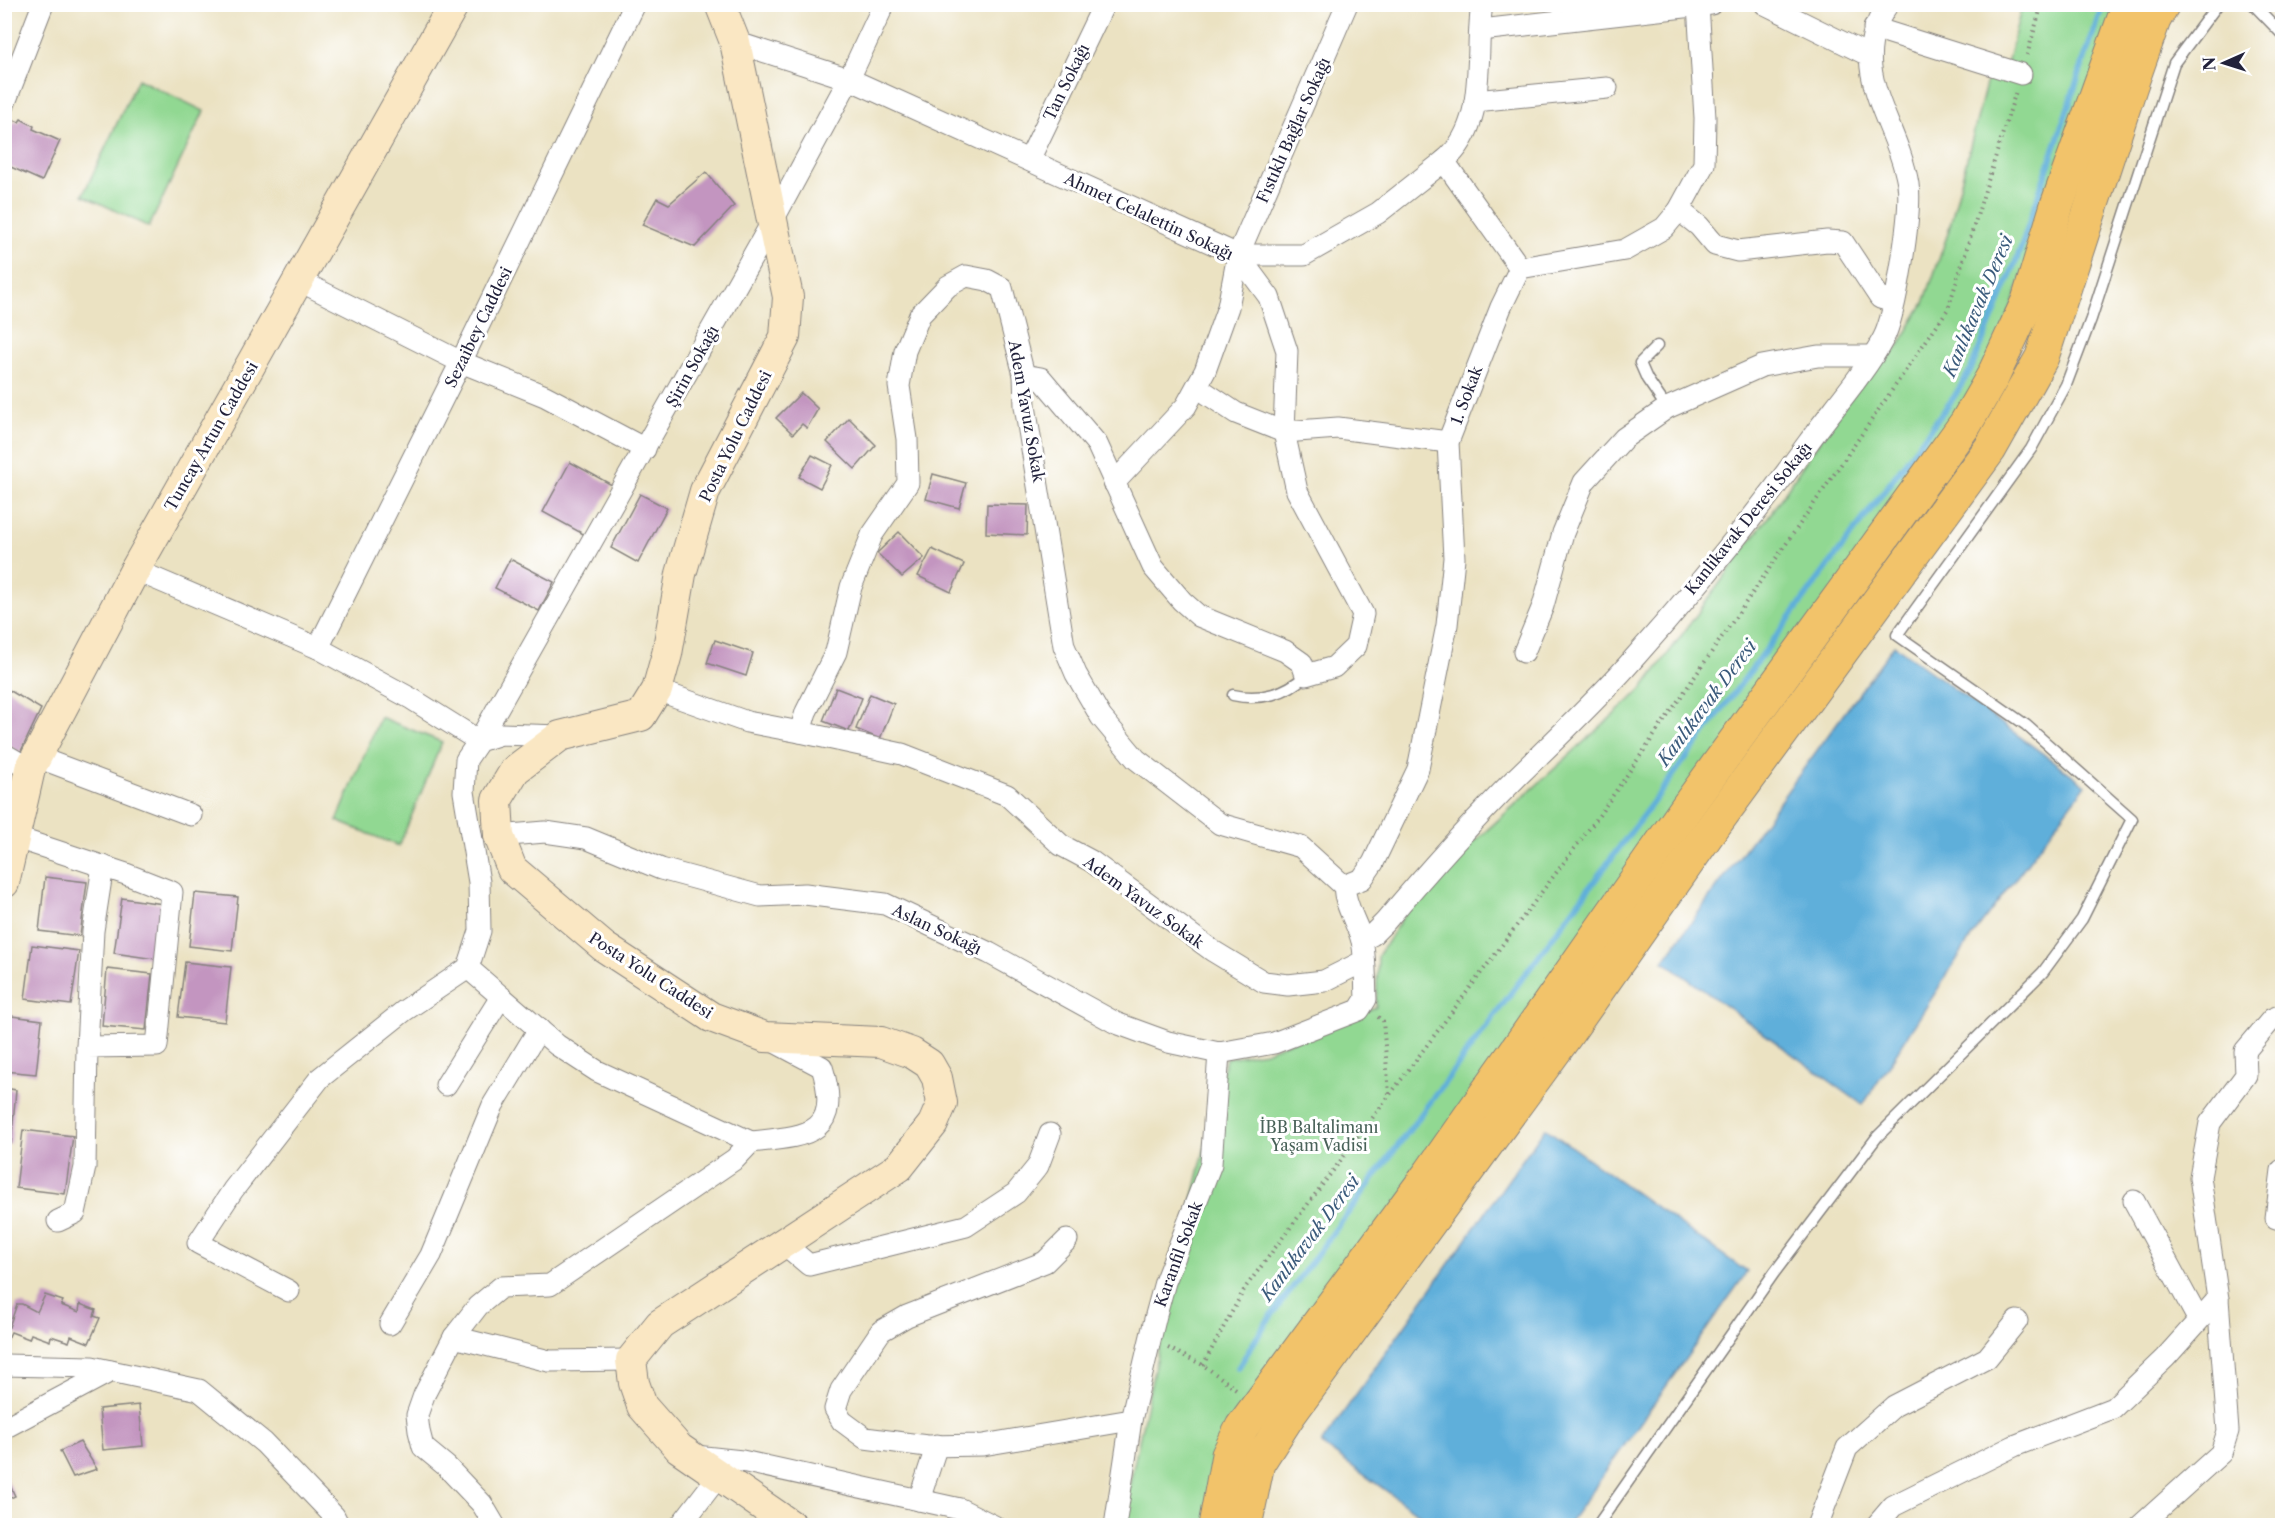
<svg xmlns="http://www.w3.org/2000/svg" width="2287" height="1530" viewBox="0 0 2287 1530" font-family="'Libre Caslon Text',serif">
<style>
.green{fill:#91d892;stroke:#5a7d66;stroke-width:1.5}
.water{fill:#5fafda;stroke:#40688a;stroke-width:1.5}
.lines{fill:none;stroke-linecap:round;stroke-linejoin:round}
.stream{stroke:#5fafda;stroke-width:6}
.building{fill:#c395c0}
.lane-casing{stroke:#86827e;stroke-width:13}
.street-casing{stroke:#86827e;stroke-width:23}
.secondary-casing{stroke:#86827e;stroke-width:32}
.primary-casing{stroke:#86827e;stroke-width:35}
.path{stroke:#86827e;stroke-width:4;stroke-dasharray:1.5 4.5;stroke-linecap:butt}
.lane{stroke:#fff;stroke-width:10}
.street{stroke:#fff;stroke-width:21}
.secondary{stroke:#fae7c3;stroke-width:30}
.primary{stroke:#f2c36a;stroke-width:33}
.labels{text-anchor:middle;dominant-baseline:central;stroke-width:6;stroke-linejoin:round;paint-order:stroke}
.street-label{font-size:16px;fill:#22223b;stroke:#fff}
.park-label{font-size:16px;fill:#496259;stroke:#fff}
.water-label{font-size:18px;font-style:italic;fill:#3a5a7b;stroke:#fff}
</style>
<rect width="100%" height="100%" fill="#fff"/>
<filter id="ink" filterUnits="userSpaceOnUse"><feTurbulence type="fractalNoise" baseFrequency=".0167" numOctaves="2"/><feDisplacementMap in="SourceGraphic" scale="12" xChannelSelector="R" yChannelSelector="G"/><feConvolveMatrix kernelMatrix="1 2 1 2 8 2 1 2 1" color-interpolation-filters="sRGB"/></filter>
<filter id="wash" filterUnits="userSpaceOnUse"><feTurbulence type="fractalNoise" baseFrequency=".008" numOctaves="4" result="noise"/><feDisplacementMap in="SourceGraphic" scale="24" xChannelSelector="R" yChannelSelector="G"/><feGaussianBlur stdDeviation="1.35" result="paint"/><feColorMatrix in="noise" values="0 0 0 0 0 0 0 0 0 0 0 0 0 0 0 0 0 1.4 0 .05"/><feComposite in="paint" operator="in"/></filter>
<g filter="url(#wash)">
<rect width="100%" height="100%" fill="#ebe2c2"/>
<g class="green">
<polygon points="2022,5 2118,5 1990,367 1204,1525 1121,1526 1170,1294 1226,1058 1265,1052 1376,1007 1378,956 1418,893 1643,688 1771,513 1871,364 1885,361 1896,350 1924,303 1948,233 1987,80 1999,75 2007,64"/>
<polygon points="138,79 204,111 149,227 83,195"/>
<polygon points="380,717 442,742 399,846 337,821"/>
</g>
<g class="water">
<polygon points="1894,645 2086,785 1970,939 1863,1105 1663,961"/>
<polygon points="1545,1128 1747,1272 1568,1525 1434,1525 1321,1444"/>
</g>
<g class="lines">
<polyline class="stream" points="1238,1368 1266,1323 1954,397 1971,369 2017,259 2103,4"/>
</g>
<g id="blocks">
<g class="building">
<polygon points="21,119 34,126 33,129 60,141 42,181 4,164 9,131 14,120 19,122"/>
<polygon points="706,172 734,206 695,247 642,225 657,198 669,204"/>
<polygon points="801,393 818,409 807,428 802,424 793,434 776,418"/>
<polygon points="849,418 876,445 855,469 827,442"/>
<polygon points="812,455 832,465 820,488 799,477"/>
<polygon points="570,462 612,485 585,535 543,512"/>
<polygon points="933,474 966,483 959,508 926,499"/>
<polygon points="640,494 667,508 638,563 611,548"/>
<polygon points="987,504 1028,505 1027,535 986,533"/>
<polygon points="899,532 924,558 902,577 877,553"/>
<polygon points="932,549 964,564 951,592 918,576"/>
<polygon points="510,559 554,582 539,611 495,588"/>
<polygon points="715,640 753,653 746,676 707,663"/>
<polygon points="4,687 41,709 20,753 4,743"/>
<polygon points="836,688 862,698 849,731 823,721"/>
<polygon points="870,694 894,704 880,739 856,729"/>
<polygon points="45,877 87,882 80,936 39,931"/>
<polygon points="195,893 238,897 232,951 189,946"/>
<polygon points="122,898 163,904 155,959 114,953"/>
<polygon points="32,945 79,951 71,1005 25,999"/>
<polygon points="185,962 231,967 225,1022 178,1017"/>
<polygon points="107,969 152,974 146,1030 102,1026"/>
<polygon points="4,1015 42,1020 36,1074 4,1071"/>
<polygon points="4,1088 16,1090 11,1144 4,1144"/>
<polygon points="23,1130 73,1136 65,1194 16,1188"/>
<polygon points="45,1295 63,1301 61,1305 79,1312 80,1304 96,1310 94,1316 100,1318 89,1343 71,1336 69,1342 51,1336 50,1341 31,1334 29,1339 11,1332 4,1347 4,1325 9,1327 17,1304 22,1304 37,1312"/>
<polygon points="139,1405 143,1446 103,1450 99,1409"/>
<polygon points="80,1442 97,1469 73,1477 60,1451"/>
<polygon points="4,1473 15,1496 4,1501"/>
</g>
</g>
</g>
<g filter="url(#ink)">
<use href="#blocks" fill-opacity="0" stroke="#86827e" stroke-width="1.5"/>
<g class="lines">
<g class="lane-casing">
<g id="lane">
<polyline points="2253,4 2282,34"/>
<polyline points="1657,346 1640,363 1647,379 1667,408"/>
<path d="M1233,695C1260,701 1286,694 1306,675"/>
<polyline points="1597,1526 1774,1273 1877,1137 2043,972 2082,919 2132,819 2026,725 1897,635 2031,449 2066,385 2091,319 2174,63 2218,4"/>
</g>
</g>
<g class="street-casing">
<g id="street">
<polyline points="1765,4 1868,55"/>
<polyline points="1874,28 2021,74"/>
<polyline points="1481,30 1711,4"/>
<polyline points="735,42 849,79 1238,255 1269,297 1287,351 1284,432 1297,491 1363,614 1356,646 1334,667 1306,675 1302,663 1285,651 1199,616 1182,601 1153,567 1097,444 1041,378 1024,375"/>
<polyline points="1475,101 1607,88"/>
<polyline points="4,105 43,4"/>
<polyline points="1029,160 1104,4"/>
<path d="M1444,161C1489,124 1474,56 1482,4"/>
<polyline points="1679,210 1699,226 1715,245 1738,251 1827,241 1843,242 1880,298 1893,302"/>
<polyline points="1238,255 1304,255 1378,213 1444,161 1520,268"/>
<polyline points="1520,268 1625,250 1664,228 1679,210 1704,164 1705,118 1698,4"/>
<polyline points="300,281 461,362 545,396 645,449"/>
<polyline points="1197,387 1236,413 1284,432 1338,428 1448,442"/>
<polyline points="1114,483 1186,406 1205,371 1228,307 1238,255 1347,4"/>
<polyline points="135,570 318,648 412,699 479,741 771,224 849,79 884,4"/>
<polyline points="318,648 461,362 635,4"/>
<polyline points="1524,652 1543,606 1563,533 1584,482 1624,438 1667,408 1762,366 1818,356 1871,356"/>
<polyline points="657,690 747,722 800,732"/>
<polyline points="4,754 30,769"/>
<polyline points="37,757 191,815"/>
<path d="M499,836L545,832L586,838L661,869L760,896L805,894L885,904L989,953L1116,1023L1168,1042L1219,1053L1274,1043L1359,1010L1366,999C1365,981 1366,960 1362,941C1357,922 1345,907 1344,886L1301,847L1220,824L1136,759L1101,717L1076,674L1064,646L1025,406L1024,375L1002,288L987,280L966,276L948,286L920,315L905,351L899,386L907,439L908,483L872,535L851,587L836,652L806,712L800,732L902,754L1007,795L1061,845L1091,861L1213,951L1264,982L1288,985L1324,981L1364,961"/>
<polyline points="14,837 126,874 172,892 157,1046 87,1047 85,1167 75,1213 58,1221"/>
<polyline points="1344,886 1362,879 1373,863 1418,769 1447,625 1454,558 1448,442 1501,307 1520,268"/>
<path d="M1362,940L1372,935L1385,922C1427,872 1471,823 1517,777C1555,740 1593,704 1628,665C1691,595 1752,520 1808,443C1831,411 1865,373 1883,339C1896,315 1912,211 1908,184C1897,119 1843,69 1888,4"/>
<polyline points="468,968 557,1045 597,1071 751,1142 735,1159 550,1285 501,1287 478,1306 454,1337 424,1395 417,1415 419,1431 423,1447 446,1466 482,1504 495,1526"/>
<polyline points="87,1047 93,931 103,866"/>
<polyline points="446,1085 501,997"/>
<path d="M751,1142C806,1136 843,1136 822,1067L771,1040"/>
<polyline points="2134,1201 2198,1319"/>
<polyline points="2276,1218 2282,1170"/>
<polyline points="1067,1240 1045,1262 907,1316 881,1331 841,1390 835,1409 842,1421 865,1438 927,1446 983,1445 1131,1420"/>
<polyline points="783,1243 809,1265 966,1226 1016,1193 1038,1166 1050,1134"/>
<polyline points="289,1291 198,1243 233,1190 320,1078 404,1011 468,968 480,931 479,882 464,792 466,760 479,741 501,734 560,736"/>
<polyline points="390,1324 431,1255 493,1105 539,1029"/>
<polyline points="454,1337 549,1361 631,1360"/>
<polyline points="4,1365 92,1367 199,1390 264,1443 334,1516 339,1526"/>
<polyline points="4,1428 111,1371"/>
<polyline points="695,1456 742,1461 960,1509 994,1526"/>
<polyline points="919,1500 937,1445"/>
<polyline points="680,1526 720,1474"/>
<polyline points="1115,1526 1131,1420 1156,1315 1165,1282 1211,1164 1219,1053"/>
<polyline points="1817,1526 1847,1448 1894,1406 1987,1358 2017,1321"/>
<polyline points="1876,1526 1893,1506 2014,1446 2113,1408 2165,1358 2218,1299"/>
<polyline points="2140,1526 2221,1453 2228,1431 2218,1299 2200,1177 2210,1123 2246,1075 2245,1051 2272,1019 2282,1015"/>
</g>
</g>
<g class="secondary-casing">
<g id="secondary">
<polyline points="720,4 735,42 788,297 785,337 705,491 681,574 667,654 657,690 641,716 560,736 515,770 497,800 499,836 512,869 604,947 711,1017 765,1037 881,1042 912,1053 929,1064 937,1078 942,1103 933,1124 899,1167 660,1324 631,1360 634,1383 642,1406 679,1448 792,1526"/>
<polyline points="4,883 30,769 135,570 454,4"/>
</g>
</g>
<g class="primary-casing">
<g id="primary">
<polyline points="1215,1526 1228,1455 1242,1427 1430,1173 1687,807 1966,423 1993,376 2028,301 2057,205 2129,4"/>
<polyline points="1245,1526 1258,1463 1289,1415 1562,1041 1707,835 1990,449 2042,357 2130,88 2154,20 2163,4"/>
</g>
</g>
<g class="path">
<polyline points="2027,55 2042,4"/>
<polyline points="1378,1017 1383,1021 1389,1094"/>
<polyline points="1168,1348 1203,1365 1239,1391"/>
<polyline points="1203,1365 1245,1288 1598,817 1948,309 2016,91"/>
</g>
<use href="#lane" class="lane"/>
<use href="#street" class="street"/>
<use href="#secondary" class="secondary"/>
<use href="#primary" class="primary"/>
</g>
</g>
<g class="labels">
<g class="street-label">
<text transform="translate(1066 82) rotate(-64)">Tan Sokağı</text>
<text transform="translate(1293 130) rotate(-66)">Fıstıklı Bağlar Sokağı</text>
<text transform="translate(1149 216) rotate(25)">Ahmet Celalettin Sokağı</text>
<text transform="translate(478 327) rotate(-64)">Sezaibey Caddesi</text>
<text transform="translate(692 366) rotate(-61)">Şirin Sokağı</text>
<text transform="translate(1466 395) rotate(-69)">1. Sokak</text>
<text transform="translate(1027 411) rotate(80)">Adem Yavuz Sokak</text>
<text transform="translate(211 436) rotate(-60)">Tuncay Artun Caddesi</text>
<text transform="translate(735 436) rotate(-64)">Posta Yolu Caddesi</text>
<text transform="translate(1748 518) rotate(-51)">Kanlikavak Deresi Sokağı</text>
<text transform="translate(1144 902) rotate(36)">Adem Yavuz Sokak</text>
<text transform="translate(937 929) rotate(25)">Aslan Sokağı</text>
<text transform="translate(651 975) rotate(33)">Posta Yolu Caddesi</text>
<text transform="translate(1178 1254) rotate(-70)">Karanfil Sokak</text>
</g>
<g class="park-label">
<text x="1319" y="1127">İBB Baltalimanı<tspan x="1319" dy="18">Yaşam Vadisi</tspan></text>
</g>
<g class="water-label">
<text transform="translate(1978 306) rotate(-67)">Kanlıkavak Deresi</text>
<text transform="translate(1707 703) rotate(-53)">Kanlıkavak Deresi</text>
<text transform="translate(1310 1238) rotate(-53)">Kanlıkavak Deresi</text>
</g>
</g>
<rect width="2287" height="1530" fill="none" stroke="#fff" stroke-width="24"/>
<g transform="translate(2224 63) rotate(267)" stroke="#ffffff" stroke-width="4.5" paint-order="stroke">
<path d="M0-4.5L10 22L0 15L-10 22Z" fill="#22223b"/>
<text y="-9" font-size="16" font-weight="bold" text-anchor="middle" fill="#22223b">N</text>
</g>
</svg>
